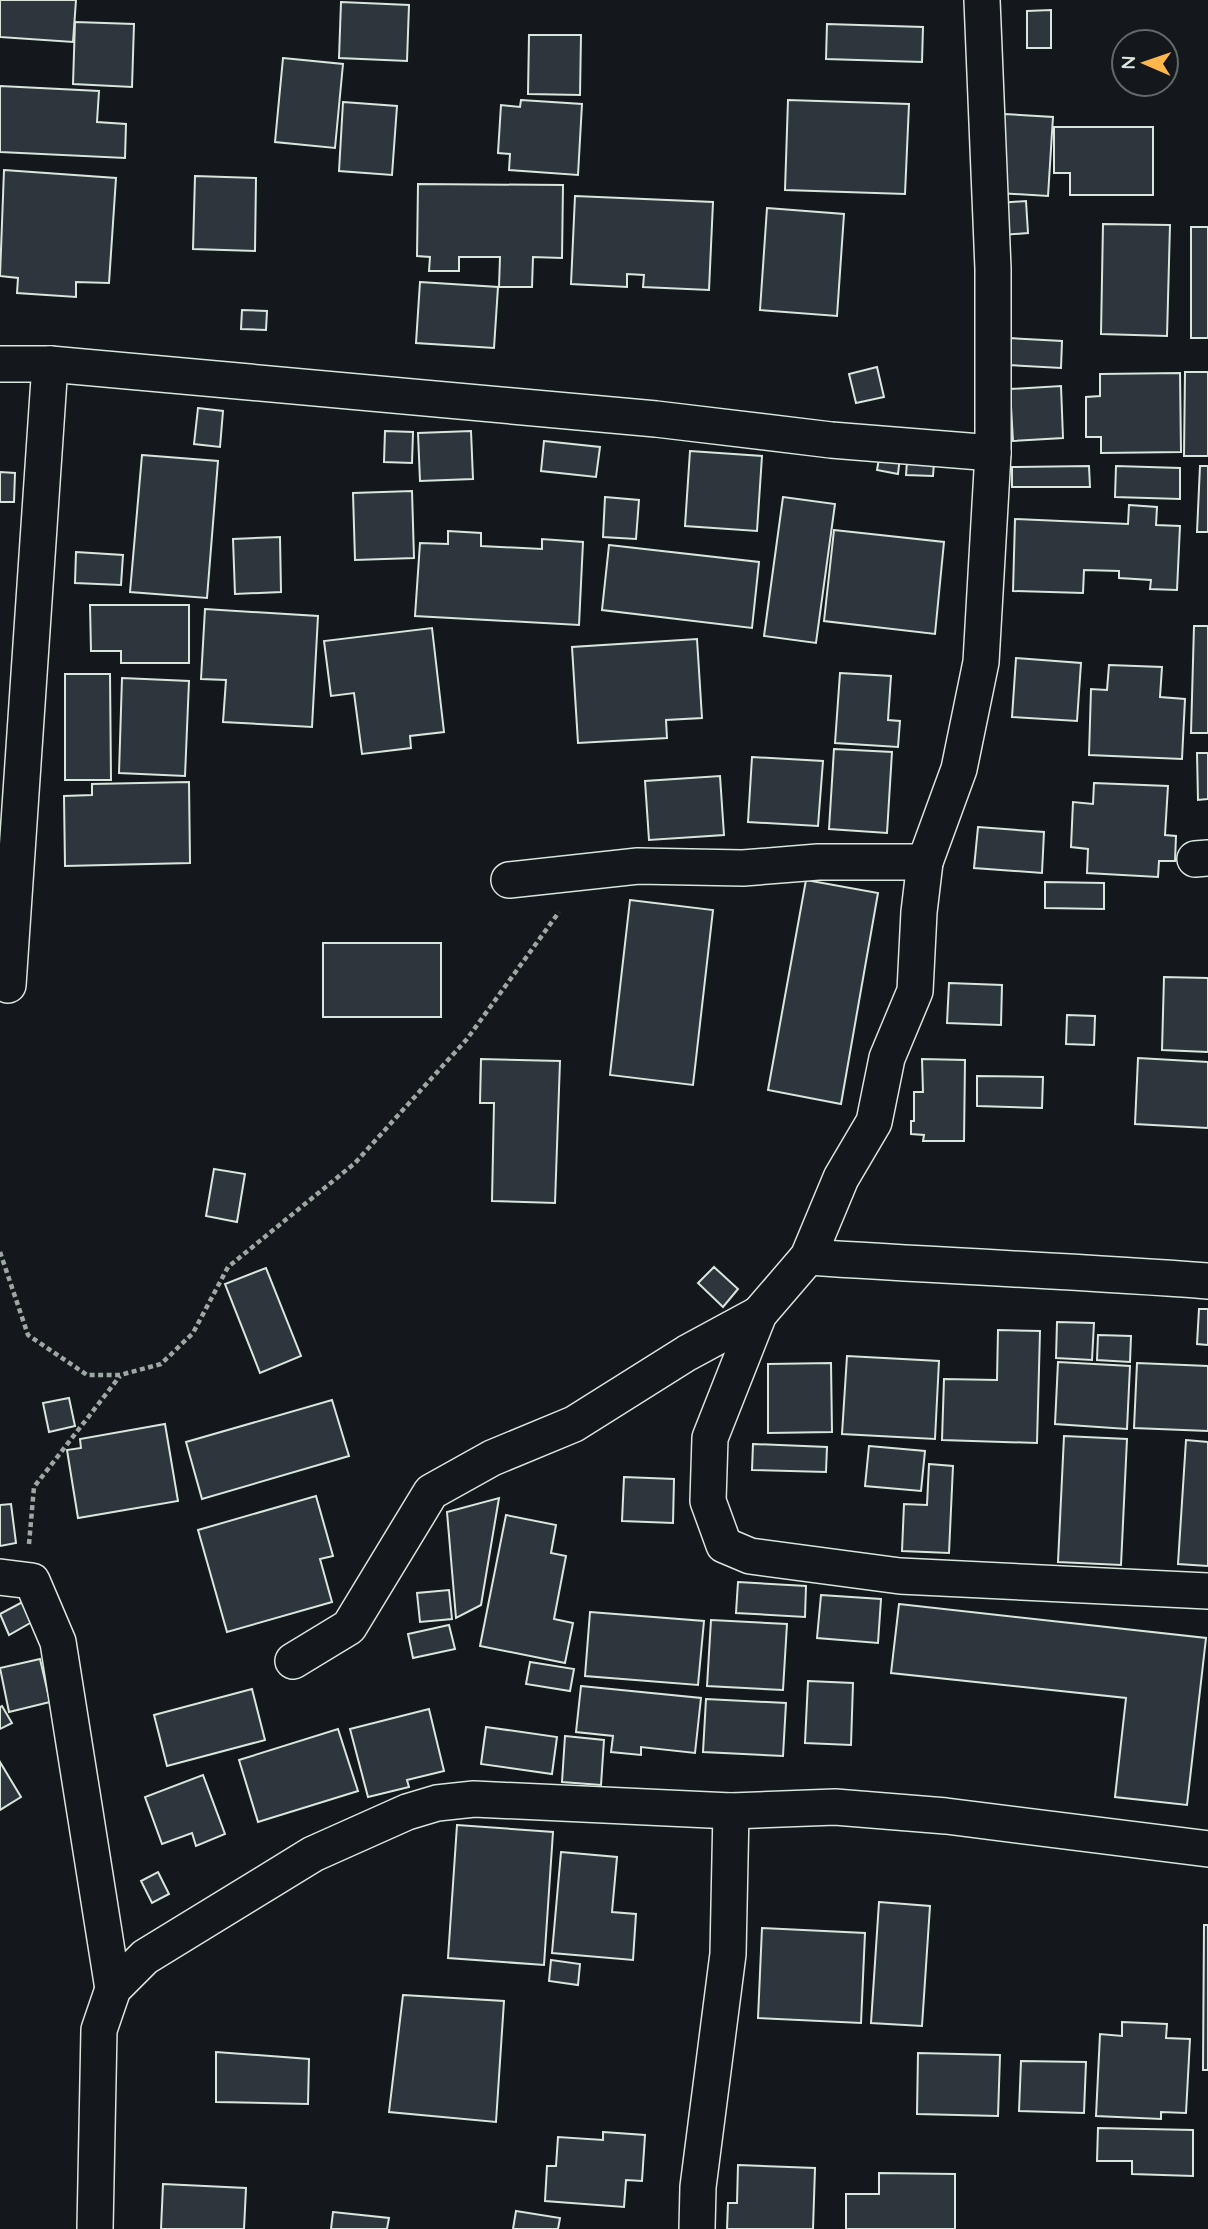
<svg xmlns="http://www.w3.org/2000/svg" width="1208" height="2229" viewBox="0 0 1208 2229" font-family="Quicksand,sans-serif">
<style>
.building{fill:#2c363c;stroke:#d8e6dc;stroke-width:2}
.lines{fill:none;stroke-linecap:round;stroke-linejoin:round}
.street-casing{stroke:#d8e6dc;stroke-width:38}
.path{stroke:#9da8a2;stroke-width:4.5;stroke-dasharray:5 3.5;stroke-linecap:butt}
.street{stroke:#14181c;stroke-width:35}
</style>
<rect width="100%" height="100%" fill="#14181c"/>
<g class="building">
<polygon points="0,0 76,0 73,42 0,37"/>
<polygon points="341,2 409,5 407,61 339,58"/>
<polygon points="1051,10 1051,48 1027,48 1027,11"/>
<polygon points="75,22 134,24 132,87 73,84"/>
<polygon points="827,24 923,27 922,62 826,59"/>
<polygon points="529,35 581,35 580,95 528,94"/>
<polygon points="283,58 343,64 335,148 275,142"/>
<polygon points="0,86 99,91 97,122 126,124 125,158 0,152"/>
<polygon points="521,100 582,104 578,175 509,170 510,154 498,153 501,105 520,107"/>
<polygon points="788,100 909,104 905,194 785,190"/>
<polygon points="343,102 397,106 392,175 339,171"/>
<polygon points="1004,114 1053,117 1048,196 999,193"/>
<polygon points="1054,127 1153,127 1153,195 1070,195 1070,173 1054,173"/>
<polygon points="4,170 116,178 109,283 76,282 76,297 17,293 18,278 0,276"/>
<polygon points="195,176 256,178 255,251 193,249"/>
<polygon points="418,184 563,185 562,258 533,257 532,287 499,287 500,257 459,257 459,271 429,271 430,257 417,256"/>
<polygon points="575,196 713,202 709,290 643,287 644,275 627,274 627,287 571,284"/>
<polygon points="1026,201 1028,233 1002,235 999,203"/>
<polygon points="767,208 844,214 837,316 760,310"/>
<polygon points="1103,224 1170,225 1167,336 1101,334"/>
<rect x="1191" y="227" width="17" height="111"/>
<polygon points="420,282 498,287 494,348 416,343"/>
<polygon points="242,310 267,311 266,330 241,329"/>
<polygon points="1009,338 1062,341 1061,368 1007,365"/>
<polygon points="877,367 884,397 856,403 849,374"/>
<polygon points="1185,372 1208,372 1208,456 1184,456"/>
<polygon points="1180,373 1181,452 1101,453 1101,437 1086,437 1086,397 1100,396 1100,374"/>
<polygon points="1061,386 1063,438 1013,441 1010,389"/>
<polygon points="198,408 223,411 220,447 194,444"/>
<polygon points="385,431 413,432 412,463 384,462"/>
<polygon points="471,431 473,479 420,481 418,433"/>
<polygon points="544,441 600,447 596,477 541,471"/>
<polygon points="908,448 935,449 933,476 906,475"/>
<polygon points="690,451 762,456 757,531 685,526"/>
<polygon points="880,453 900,456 898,474 877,470"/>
<polygon points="142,455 218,461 207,598 130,592"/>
<polygon points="1089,466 1090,487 1012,487 1012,467"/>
<polygon points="1116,466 1180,468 1180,499 1115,497"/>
<polygon points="1200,466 1208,466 1208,532 1197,532"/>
<polygon points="0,472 15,473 14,502 0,502"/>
<polygon points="412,491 414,558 355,560 353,493"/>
<polygon points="605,497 639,500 636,539 603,537"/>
<polygon points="783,497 835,504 816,643 764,636"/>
<polygon points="1129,505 1157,507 1156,525 1180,526 1177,590 1150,589 1151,580 1119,578 1119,571 1084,570 1083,593 1013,591 1015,519 1128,524"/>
<polygon points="834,530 944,542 935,634 824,621"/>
<polygon points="448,531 481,533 481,546 542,549 542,539 583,542 579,625 415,616 420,543 448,544"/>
<polygon points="280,537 281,592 235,594 233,539"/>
<polygon points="609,545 759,562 752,628 602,610"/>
<polygon points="76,552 123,555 121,585 75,583"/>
<polygon points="90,605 189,605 189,663 121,663 121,651 91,651"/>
<polygon points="205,609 318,616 312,727 223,722 226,680 201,679"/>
<polygon points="1194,626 1208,626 1208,733 1191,733"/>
<polygon points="432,628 444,732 410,736 411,748 362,754 354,693 331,696 324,641"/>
<polygon points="697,639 702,718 666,720 667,738 578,743 572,647"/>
<polygon points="1016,658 1081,663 1077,721 1012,717"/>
<polygon points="1109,665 1162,667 1160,697 1185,699 1182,759 1089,755 1091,689 1107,690"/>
<polygon points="840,673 891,676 888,720 900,721 898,747 835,743"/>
<polygon points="65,674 110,674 111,780 65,780"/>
<polygon points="122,678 189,681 185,776 119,773"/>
<polygon points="834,749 892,752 887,833 829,829"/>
<polygon points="1197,753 1208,753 1208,799 1198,800"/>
<polygon points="752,757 823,761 818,826 748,822"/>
<polygon points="720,776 724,835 649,840 645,781"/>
<polygon points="189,782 190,863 65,866 64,796 92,795 92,784"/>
<polygon points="1094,783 1168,786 1165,835 1176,836 1175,861 1159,861 1158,877 1087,873 1088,849 1071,847 1073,802 1093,804"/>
<polygon points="978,827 1044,832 1042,873 974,868"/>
<polygon points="806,880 878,893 841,1104 768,1090"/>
<polygon points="1045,882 1104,883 1104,909 1045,908"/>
<polygon points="630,900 713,910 693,1085 610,1075"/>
<rect x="323" y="943" width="118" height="74"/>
<polygon points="1164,977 1208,978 1208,1052 1162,1050"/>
<polygon points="949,983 1002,985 1001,1025 947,1023"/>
<polygon points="1067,1015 1095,1016 1094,1045 1066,1044"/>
<polygon points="1138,1058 1208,1062 1208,1128 1135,1124"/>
<polygon points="481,1059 560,1061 555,1203 492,1201 494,1103 480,1103"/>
<polygon points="922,1059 965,1060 964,1141 923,1141 924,1135 911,1134 911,1121 914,1121 914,1092 923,1092"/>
<polygon points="977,1076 1043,1077 1042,1108 977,1106"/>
<polygon points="214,1169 245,1174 237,1222 206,1216"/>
<polygon points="714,1267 738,1289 723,1307 698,1283"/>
<polygon points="266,1268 301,1356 260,1373 225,1284"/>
<polygon points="1199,1309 1208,1309 1208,1345 1197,1344"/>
<polygon points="1057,1322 1094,1323 1092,1360 1056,1358"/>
<polygon points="998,1330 1040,1331 1037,1443 942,1440 944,1379 997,1380"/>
<polygon points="1098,1335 1131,1336 1130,1362 1097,1360"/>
<polygon points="847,1356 939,1361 935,1439 842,1434"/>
<polygon points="1058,1362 1130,1366 1127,1429 1055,1424"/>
<polygon points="831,1363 832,1432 768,1433 768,1364"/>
<polygon points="1137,1363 1208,1366 1208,1431 1134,1428"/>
<polygon points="69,1398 75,1426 49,1432 43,1403"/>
<polygon points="332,1400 349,1456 202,1499 186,1442"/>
<polygon points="165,1424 178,1501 78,1518 67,1450 81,1448 80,1439"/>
<polygon points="1064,1436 1127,1439 1121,1565 1058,1562"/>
<polygon points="1186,1440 1208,1442 1208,1566 1178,1564"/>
<polygon points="753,1444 827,1447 826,1472 752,1470"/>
<polygon points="869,1446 925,1451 921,1491 865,1486"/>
<polygon points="929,1464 953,1466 949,1553 902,1551 904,1504 927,1505"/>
<polygon points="624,1477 674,1479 673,1523 622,1521"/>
<polygon points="316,1496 333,1556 320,1559 332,1602 227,1632 198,1530"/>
<polygon points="499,1498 481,1605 456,1618 447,1512"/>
<polygon points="11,1504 16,1543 0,1546 0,1505"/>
<polygon points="506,1515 556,1525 551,1553 566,1556 554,1619 573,1623 565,1663 480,1646"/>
<polygon points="738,1582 806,1586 805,1617 736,1613"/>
<polygon points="449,1590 452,1619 420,1622 417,1593"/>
<polygon points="821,1595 881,1599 878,1643 817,1638"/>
<polygon points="28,1599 39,1618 9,1635 0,1614"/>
<polygon points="899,1604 1206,1638 1187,1805 1115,1797 1126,1698 891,1673"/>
<polygon points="590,1612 704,1621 698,1685 585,1676"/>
<polygon points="711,1620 787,1624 783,1690 707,1686"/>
<polygon points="449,1625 455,1649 413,1658 408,1634"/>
<polygon points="40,1659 50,1702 9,1712 0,1668"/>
<polygon points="530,1662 574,1669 570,1691 526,1684"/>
<polygon points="808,1681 853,1683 851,1745 805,1743"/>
<polygon points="581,1686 701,1698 695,1753 641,1747 641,1755 611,1752 613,1736 576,1732"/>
<polygon points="252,1689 265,1740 167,1766 154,1715"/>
<polygon points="706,1699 786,1703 783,1756 703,1752"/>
<polygon points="2,1706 12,1723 0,1729 0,1707"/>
<polygon points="429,1709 444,1771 407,1780 409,1787 368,1797 350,1729"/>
<polygon points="486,1727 557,1737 552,1774 481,1764"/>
<polygon points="338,1729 358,1791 258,1822 239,1760"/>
<polygon points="565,1736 604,1740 601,1785 562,1782"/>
<polygon points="0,1762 21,1797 0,1810"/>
<polygon points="203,1775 225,1834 196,1846 192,1833 162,1844 145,1797"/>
<polygon points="457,1825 553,1832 544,1965 448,1958"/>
<polygon points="561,1852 617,1857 612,1912 636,1914 633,1960 552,1953"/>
<polygon points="158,1872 169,1894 152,1903 141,1881"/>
<polygon points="879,1902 930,1906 922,2026 871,2023"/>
<polygon points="1204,1925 1208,1925 1208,2070 1203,2070"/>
<polygon points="762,1928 865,1933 861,2023 758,2018"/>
<polygon points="551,1960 580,1964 578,1985 549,1981"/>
<polygon points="403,1995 504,2001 496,2122 389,2112"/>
<polygon points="1122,2022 1167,2024 1166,2038 1190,2039 1186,2113 1161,2112 1161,2119 1096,2116 1100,2034 1122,2036"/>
<polygon points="216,2052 309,2059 308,2104 216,2102"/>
<polygon points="918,2053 1000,2055 998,2116 917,2114"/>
<polygon points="1021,2061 1086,2062 1084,2113 1019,2111"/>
<polygon points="1098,2128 1193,2130 1193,2176 1132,2174 1132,2161 1097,2161"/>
<polygon points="603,2132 645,2135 642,2181 626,2180 624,2207 545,2201 547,2166 556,2166 558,2137 603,2140"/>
<polygon points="738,2165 815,2168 813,2229 727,2229 728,2203 737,2203"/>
<polygon points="879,2173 955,2174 955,2229 846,2229 846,2194 879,2194"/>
<polygon points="163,2184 246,2188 244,2229 161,2229"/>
<polygon points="516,2211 560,2218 558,2229 513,2229"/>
<polygon points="333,2212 389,2218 387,2229 331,2229"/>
</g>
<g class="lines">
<g class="street-casing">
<g id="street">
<polyline points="982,0 993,269 993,453 981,662 959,769 925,862 919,912 915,991 887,1058 874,1122 841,1178 808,1257 759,1314 710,1438 708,1501 724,1545 750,1556 900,1576 1208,1591"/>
<polyline points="0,364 50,364 656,419 831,440 993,453"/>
<polyline points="1195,859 1208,858"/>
<polyline points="509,880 638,866 743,868 818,862 925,862"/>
<polyline points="8,985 50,364"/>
<path d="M808,1257C942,1266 1075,1271 1208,1281"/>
<polyline points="0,1577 32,1581 58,1642 113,1989"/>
<polyline points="293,1661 349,1627 431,1492 492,1458 574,1424 687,1353 759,1314"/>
<polyline points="95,2229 99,2030 113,1989 145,1957 313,1854 407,1812 437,1803 474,1799 731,1811 835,1807 946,1816 1208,1849"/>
<polyline points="697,2229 698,2187 728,1954 731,1811"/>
</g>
</g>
<g class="path">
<polyline points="0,1252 28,1335 87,1375 120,1375 161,1364 193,1333 228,1267 355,1163 467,1039 559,912"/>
<polyline points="29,1544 34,1487 120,1376"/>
</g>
<use href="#street" class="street"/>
</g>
<g transform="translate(1145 63) rotate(272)"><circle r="33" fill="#14181c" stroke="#626a69" stroke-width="2"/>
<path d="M0-5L12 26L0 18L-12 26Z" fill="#ffb74d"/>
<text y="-10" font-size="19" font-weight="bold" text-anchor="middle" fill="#d8e6dc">N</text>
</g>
</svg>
